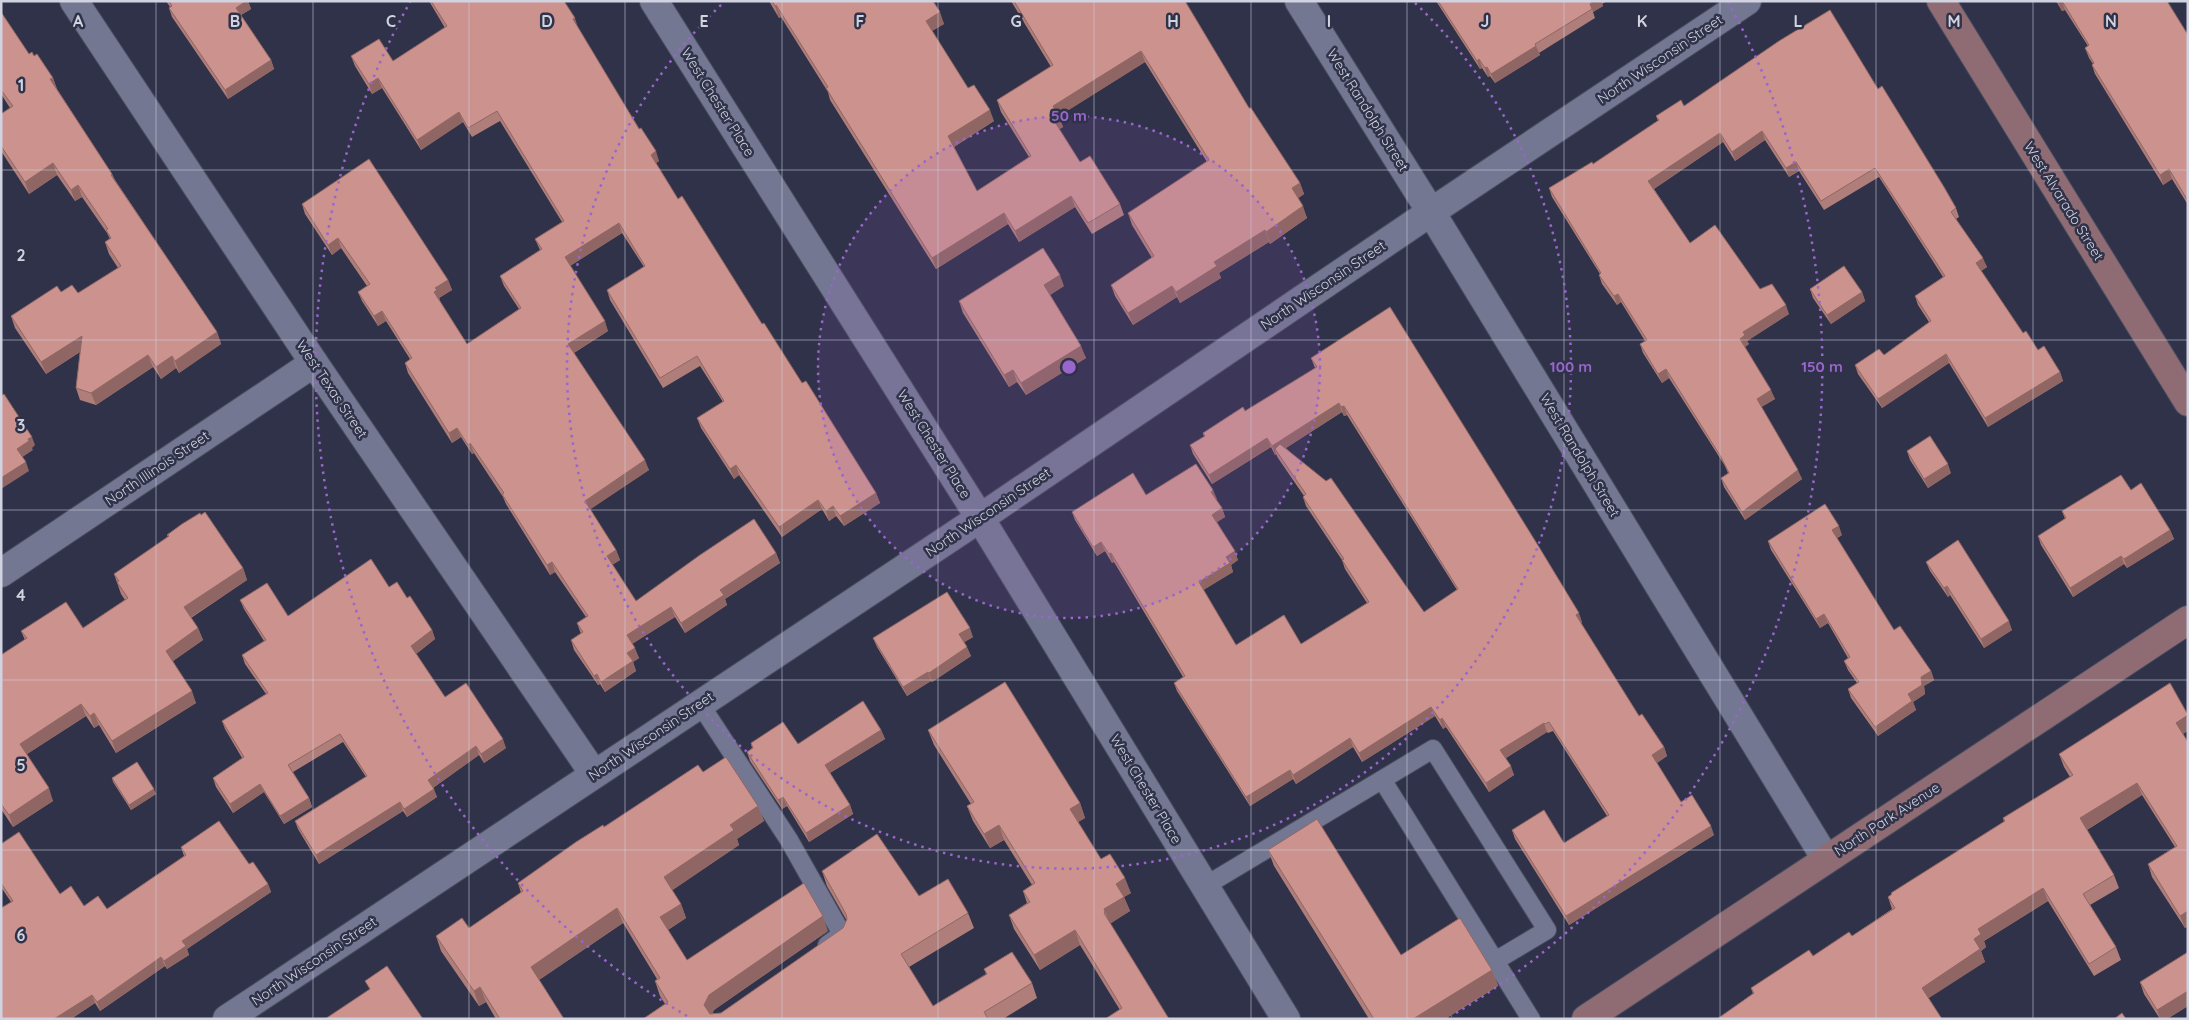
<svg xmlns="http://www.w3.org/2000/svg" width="2189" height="1020" viewBox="0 0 2189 1020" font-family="Quicksand,sans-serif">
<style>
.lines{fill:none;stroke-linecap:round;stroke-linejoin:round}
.lane-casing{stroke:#4b4e60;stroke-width:20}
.street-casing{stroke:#4b4e60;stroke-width:30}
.secondary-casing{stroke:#4b4e60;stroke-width:30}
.lane{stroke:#737791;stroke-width:18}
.street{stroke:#737791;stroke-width:28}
.secondary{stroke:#8f6c73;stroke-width:28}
.wall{fill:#af7e7a;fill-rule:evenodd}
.shaded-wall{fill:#8f6663}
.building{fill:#cc928e;stroke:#8f6663}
.grid{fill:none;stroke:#d1d3e1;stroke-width:1;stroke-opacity:0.55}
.ring{fill:none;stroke:#9966cb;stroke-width:2.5;stroke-dasharray:2.5 5}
.labels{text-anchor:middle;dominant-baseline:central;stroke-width:5;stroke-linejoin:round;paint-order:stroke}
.street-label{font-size:14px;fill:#d1d3e1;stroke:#2f3248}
.grid-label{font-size:16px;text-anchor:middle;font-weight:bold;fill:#d1d3e1;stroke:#2f3248;stroke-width:5;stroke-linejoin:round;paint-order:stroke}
.centre{fill:#9966cb;stroke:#2f3248;stroke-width:2.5}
.ring-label{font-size:15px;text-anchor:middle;font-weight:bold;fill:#9966cb;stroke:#2f3248;stroke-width:5;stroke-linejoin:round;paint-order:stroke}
</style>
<rect width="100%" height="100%" fill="#2f3248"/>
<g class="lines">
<g class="lane-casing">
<g id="lane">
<polyline points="700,704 789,840 842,934 827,945"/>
<polyline points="1205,886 1433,749 1547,930 1495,961 1383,781"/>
<polyline points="1495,961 1531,1019"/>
</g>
</g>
<g class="street-casing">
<g id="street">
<polyline points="74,1 314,363 594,774"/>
<polyline points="654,1 980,518 1286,1019"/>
<polyline points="1299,1 1431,212 1826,859"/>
<polyline points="1,573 314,363"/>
<polyline points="227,1019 980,518 1431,212 1747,1"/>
</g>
</g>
<g class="secondary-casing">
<g id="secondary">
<polyline points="1941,1 2188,402"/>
<polyline points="1586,1019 2188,620"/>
</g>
</g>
<use href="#lane" class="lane"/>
<use href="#street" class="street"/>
<use href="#secondary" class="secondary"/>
</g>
<g class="wall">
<polygon points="166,1 248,1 251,9 241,15 271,60 274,69 228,99 172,17 169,8 170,7"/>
<polygon points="429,1 564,1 578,28 659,161 656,163 678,199 762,324 876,493 880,503 844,526 836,516 829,521 822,509 782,537 739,475 734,479 701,428 697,418 723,402 700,366 663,388 610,300 607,290 644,267 622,233 570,266 608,331 574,353 649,470 590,509 616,550 620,560 612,565 636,601 776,553 780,563 725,599 727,605 685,633 675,617 632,644 639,658 633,662 636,671 605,692 600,684 598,685 574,650 571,640 581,634 577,623 586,617 555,572 550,575 506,504 503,497 474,453 472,454 461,437 452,443 408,373 405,363 410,359 386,321 378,326 362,301 358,292 367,286 341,248 332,255 305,214 302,204 448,280 452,290 439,298 440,300 440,301 467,344 519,309 504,286 500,276 540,250 535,239 562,222 500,121 472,137 463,122 421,150 382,88 372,94 355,66 351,56 393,61 445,28"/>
<polygon points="769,1 933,1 944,24 932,31 968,88 994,121 954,147 977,191 1029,157 1001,112 997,100 1051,67 1011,1 1185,1 1249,108 1300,183 1304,194 1298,198 1307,218 1270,244 1269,242 1219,273 1221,278 1180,303 1177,297 1133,325 1115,296 1111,285 1152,258 1132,225 1128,213 1207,162 1145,62 1059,116 1063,127 1059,129 1080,162 1120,204 1124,215 1092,234 1075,207 1019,242 1008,224 936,269 830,100 828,92 781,17 779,18"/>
<polygon points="1436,1 1607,1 1602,4 1603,6 1593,12 1595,18 1539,53 1540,55 1495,83 1490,76 1488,77 1482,68 1480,69"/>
<polygon points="2056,1 2167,1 2188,35 2188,205 2172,179 2163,185 2095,74 2092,65 2093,64 2089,58 2085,48 2088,46 2065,10 2062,11"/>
<polygon points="1,12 29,54 34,56 53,78 57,89 112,174 115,180 217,332 221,344 179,373 176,368 161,379 153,367 96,405 80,400 76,388 80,352 46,374 15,328 11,316 61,292 78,293 118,268 109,254 105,242 110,239 107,233 82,197 75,201 57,175 29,194 1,151 1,114 10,108 1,94"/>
<polygon points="1878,89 1956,208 1959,217 1956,219 1987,267 1981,271 2023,333 2038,350 2060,372 2063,381 1988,427 1949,363 1882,408 1858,374 1855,365 1884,355 1929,322 1918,305 1915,296 1943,277 1879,177 1824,210 1799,171 1789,177 1765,140 1735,161 1723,142 1654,189 1690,243 1760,289 1789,314 1747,341 1749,344 1745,347 1775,399 1761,407 1802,479 1745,520 1724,487 1721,478 1728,473 1725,466 1669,378 1662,383 1643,353 1640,344 1645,341 1621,302 1617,305 1602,284 1599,275 1600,274 1552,197 1549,188 1593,164 1658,121 1656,116 1684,106"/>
<polygon points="1064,286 1050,295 1086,358 1026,395 1017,382 1009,387 963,313 959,301"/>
<polygon points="1810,289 1862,292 1865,301 1831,324 1813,298"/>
<path d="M1311,358L1582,622L1581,623L1639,716L1664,747L1667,756L1657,763L1681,802L1714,835L1569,925L1515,839L1512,830L1564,843L1607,816L1553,731L1548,733L1547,732L1506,758L1514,775L1489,792L1446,727L1443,729L1435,716L1362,762L1353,747L1296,784L1293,779L1250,806L1177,691L1174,683L1183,677L1114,562L1112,563L1105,551L1097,556L1075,520L1072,512L1146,495L1213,490L1216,500L1222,508L1225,517L1217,522L1238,560L1231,565L1233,572L1203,590L1236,645L1301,644L1367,603L1345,569L1342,560L1306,506L1303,497L1304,496L1278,458L1276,454L1275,455L1271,447L1212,484L1193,454L1190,445L1204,437L1203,433L1245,411L1315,368ZM1342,412L1344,416L1347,415L1457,590L1424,612L1286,448Z"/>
<polygon points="1907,451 1951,473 1928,488 1910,460"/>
<polygon points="2131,490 2170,530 2174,539 2127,568 2124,564 2073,597 2041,545 2038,536 2065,519 2062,511"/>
<polygon points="167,535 243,568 247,580 191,618 198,628 203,640 173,661 196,703 116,753 99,725 94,728 86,716 27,754 53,801 13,827 1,809 1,655 25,640 21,631 83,628 125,600 121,594 114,574 168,537"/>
<polygon points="1842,535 1837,538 1894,630 1931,671 1934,680 1924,686 1925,694 1913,702 1916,710 1878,736 1851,698 1848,689 1857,683 1848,670 1844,661 1848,658 1828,623 1820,628 1771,550 1768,541"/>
<polygon points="1926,562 2012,630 1984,648 1950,595 1948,597 1930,571"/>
<polygon points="389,587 407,598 432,630 435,639 416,654 445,697 506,748 484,763 479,755 433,788 437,797 407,817 403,811 319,864 298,829 295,821 366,777 343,742 293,772 309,798 312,807 284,824 264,792 233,813 216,787 213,778 242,758 225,729 222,721 266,694 245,664 242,655 264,641 244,609 240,600 288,616"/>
<polygon points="973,637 964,642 971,656 932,682 931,681 907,696 877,647 873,638"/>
<polygon points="881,730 885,739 830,773 850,805 853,814 809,842 787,806 782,809 750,761 747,752 752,748 751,743 798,744"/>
<polygon points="928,730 1080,803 1085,818 1078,822 1101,859 1131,893 1124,897 1130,911 1110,923 1169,1019 1120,1010 1080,945 1040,970 1014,929 1009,915 1027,903 1023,891 1032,885 1004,840 990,848 973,821 967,806 971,804 934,745"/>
<polygon points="2183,734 2188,742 2188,926 2185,928 2152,877 2148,864 2175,847 2142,795 2087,830 2114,875 2119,888 2090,905 2116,947 2121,960 2094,976 2048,901 1984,941 1986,947 1981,951 1985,962 1753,994 1751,988 1852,936 1892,909 1888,897 2004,822 2003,818 2070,777 2064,767 2059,754"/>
<polygon points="703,772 758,806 764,821 737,839 739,845 672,890 681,904 686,918 668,930 687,960 828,931 714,1010 712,1013 721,1013 843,928 847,921 827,886 822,871 919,896 968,913 974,928 909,967 933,1006 986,974 984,969 1032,983 1037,998 1003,1019 643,1019 665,1004 660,996 655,981 657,979 623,923 539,980 564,1019 496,1019 486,1002 479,1006 441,951 436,936 469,928 521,893 518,883 604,827"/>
<polygon points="112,778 156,794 131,810 113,782"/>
<polygon points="1,844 60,894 84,906 107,909 184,856 181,847 249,864 268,884 271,892 187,949 189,955 167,969 165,966 100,1011 95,1003 71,1019 1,1019 11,902 1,887"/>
<polygon points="1268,850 1401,955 1492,970 1498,986 1445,1019 1369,1019 1274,866"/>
<polygon points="2188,952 2188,1006 2167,1019 2160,1019 2144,994 2140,982"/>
</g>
<g class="shaded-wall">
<polygon points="246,1 248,1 251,9 239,16 236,8"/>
<polygon points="1594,1 1601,1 1603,6 1593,12 1590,4"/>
<polygon points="2059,1 2062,1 2065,10 2062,11 2058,2"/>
<polygon points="776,5 781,17 779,18 775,6"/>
<polygon points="940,12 944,24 930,32 926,21"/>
<polygon points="575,18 578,28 573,19"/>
<polygon points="1536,46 1540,55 1495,83 1491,74"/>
<polygon points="1141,51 1145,62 1059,116 1063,127 1057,131 1053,119 1053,106"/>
<polygon points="1479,59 1482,68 1480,69 1477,61"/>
<polygon points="271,60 274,69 228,99 225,90"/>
<polygon points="1487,67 1490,76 1488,77 1485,68"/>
<polygon points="53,78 57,90 50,79"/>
<polygon points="378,78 382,88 372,94 369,84"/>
<polygon points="990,110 994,121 952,148 948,136"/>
<polygon points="459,112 463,122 421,150 417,140"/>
<polygon points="1762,131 1765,140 1735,161 1732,152"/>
<polygon points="1720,133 1723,142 1652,190 1648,181"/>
<polygon points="656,151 659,161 654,164 651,155"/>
<polygon points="1796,162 1799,171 1789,177 1786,168"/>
<polygon points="53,163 57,175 29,194 25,182"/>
<polygon points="2169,169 2172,179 2163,185 2160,175"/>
<polygon points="1300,183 1304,194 1296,200 1292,188"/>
<polygon points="78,185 82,197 75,201 71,190"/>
<polygon points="1071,196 1075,207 1019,242 1015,231"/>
<polygon points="1303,206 1307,218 1270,244 1266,232"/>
<polygon points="1004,213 1008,224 936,269 932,258"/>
<polygon points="619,223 622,233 568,267 565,257"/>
<polygon points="1265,230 1269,242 1219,273 1221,278 1180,303 1176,292 1214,262"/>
<polygon points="338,238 341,248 332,255 328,245"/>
<polygon points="1983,258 1987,267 1979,272 1976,263"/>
<polygon points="1060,275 1064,286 1048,296 1044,285"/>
<polygon points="448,280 452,290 439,298 440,300 438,302 434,292 435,288"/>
<polygon points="1172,286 1177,297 1133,325 1128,313"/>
<polygon points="1862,292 1865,301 1831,324 1827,315"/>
<polygon points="1618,294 1621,302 1617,305 1614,296"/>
<polygon points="1786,305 1789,314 1747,341 1749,344 1743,348 1740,339 1743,332"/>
<polygon points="382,311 386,321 378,326 374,316"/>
<polygon points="605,321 608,331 572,354 568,344"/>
<polygon points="217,332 221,344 179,373 175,361"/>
<polygon points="82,336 86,348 46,374 41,362"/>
<polygon points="1081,346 1086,358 1026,395 1021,383"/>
<polygon points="1946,354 1949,363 1882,408 1878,399"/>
<polygon points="148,355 153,367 96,405 91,393"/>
<polygon points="172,356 176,368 161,379 156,367"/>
<polygon points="1666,369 1669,378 1662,383 1658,374"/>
<polygon points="1013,370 1017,382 1009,387 1004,375"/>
<polygon points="2060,372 2063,381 1988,427 1985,418"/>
<polygon points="1771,390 1775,399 1760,408 1757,399"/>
<polygon points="1339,403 1342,412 1278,453 1275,449 1276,454 1275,455 1272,446"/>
<polygon points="1344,406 1347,415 1344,416 1341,407"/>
<polygon points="457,428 461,437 452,443 449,433"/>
<polygon points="32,437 35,445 32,448 33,450 21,458 17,449 28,439"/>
<polygon points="1267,438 1271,447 1212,484 1209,475"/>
<polygon points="470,443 474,453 472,454 468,445"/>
<polygon points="645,460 649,470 588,511 585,501"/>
<polygon points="26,462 29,471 1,489 1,478"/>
<polygon points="1948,464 1951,473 1928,488 1924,479"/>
<polygon points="736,465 739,475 734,479 730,469"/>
<polygon points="1798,470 1802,479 1745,520 1742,512"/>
<polygon points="1213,490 1217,499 1214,501 1211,492"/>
<polygon points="876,493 880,503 844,526 840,516"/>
<polygon points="818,500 822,509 782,537 779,527"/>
<polygon points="833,506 836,516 829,521 826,511"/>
<polygon points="1222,508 1225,517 1215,523 1212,515"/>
<polygon points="1839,526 1842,535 1836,539 1832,530"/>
<polygon points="2170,530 2174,539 2127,568 2124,559"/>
<polygon points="1101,542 1105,551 1097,556 1093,547"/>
<polygon points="616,550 620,560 610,566 607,556"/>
<polygon points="1235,551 1238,560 1231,565 1233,572 1202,591 1199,582 1226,557"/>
<polygon points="776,553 780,563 725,599 727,605 685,633 681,623 720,590"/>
<polygon points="1111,553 1114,562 1112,563 1109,554"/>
<polygon points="2121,556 2124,564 2073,597 2070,588"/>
<polygon points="552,562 555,572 550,575 547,565"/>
<polygon points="243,568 247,580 188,619 184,607"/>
<polygon points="1947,586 1950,595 1948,597 1944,588"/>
<polygon points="671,607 675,617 630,645 627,635"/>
<polygon points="1579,613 1582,622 1579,624 1576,615"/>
<polygon points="1824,614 1828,623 1820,628 1816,619"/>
<polygon points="2009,621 2012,630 1984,648 1981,639"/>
<polygon points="198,628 203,640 170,663 166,651"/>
<polygon points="970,628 973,637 963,643 959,634"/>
<polygon points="432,630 435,639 415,655 411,646"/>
<polygon points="967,647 971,656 932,682 929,673"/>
<polygon points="635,648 639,658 633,662 636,671 605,692 601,682 627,653"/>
<polygon points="1931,671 1934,680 1924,686 1925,694 1913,702 1916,710 1878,736 1875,727 1908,694 1921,677"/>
<polygon points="928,672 931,681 907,696 903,687"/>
<polygon points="597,674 600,684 598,685 594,676"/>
<polygon points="192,691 196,703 116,753 112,741"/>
<polygon points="81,704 86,716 24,756 20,744"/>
<polygon points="1431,707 1435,716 1362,762 1359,753"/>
<polygon points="94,713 99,725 94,728 90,716"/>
<polygon points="2188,715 2188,731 2180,736 2176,723"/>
<polygon points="1442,718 1446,727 1443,729 1440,720"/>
<polygon points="1544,723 1547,732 1504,759 1500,750"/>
<polygon points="881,730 885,739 828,774 825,765"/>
<polygon points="1350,738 1353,747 1296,784 1293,775"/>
<polygon points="503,739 506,748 484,763 481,754"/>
<polygon points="476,746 479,755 431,789 428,780"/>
<polygon points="1664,747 1667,756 1655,764 1652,755"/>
<polygon points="1511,766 1514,775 1489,792 1486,783"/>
<polygon points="1290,770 1293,779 1250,806 1246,797"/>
<polygon points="2137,783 2142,795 2085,831 2080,818"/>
<polygon points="260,784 264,792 233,813 230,804"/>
<polygon points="49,788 53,801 13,827 9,815"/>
<polygon points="154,789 156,794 131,810 129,805"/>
<polygon points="434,789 437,797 407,817 404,809"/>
<polygon points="783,797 787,806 782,809 778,800"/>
<polygon points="309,798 312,807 284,824 280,816"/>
<polygon points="400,802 403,811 319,864 316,855"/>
<polygon points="1080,803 1085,818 1075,824 1070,809"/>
<polygon points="850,805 853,814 809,842 806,833"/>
<polygon points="758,806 764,821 737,839 739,845 670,892 664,877 730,825"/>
<polygon points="999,825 1004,840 990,848 984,834"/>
<polygon points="1711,826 1714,835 1569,925 1566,916"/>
<polygon points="1125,878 1131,893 1124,897 1130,911 1110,924 1104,909 1116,884"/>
<polygon points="268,884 271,892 187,949 189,955 167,969 164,961 182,941"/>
<polygon points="2043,888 2048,901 1984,941 1986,947 1981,951 1985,962 1926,1000 1922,988 1974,939 1978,929"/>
<polygon points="681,904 686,918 666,931 660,917"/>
<polygon points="617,908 623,923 536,982 531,967"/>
<polygon points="2188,911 2188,926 2185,928 2180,916"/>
<polygon points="823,916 828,931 714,1010 710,1019 704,1005 709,995"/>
<polygon points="1075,930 1080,945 1040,970 1034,955"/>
<polygon points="161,957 165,966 100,1011 97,1002"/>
<polygon points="1492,970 1498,986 1445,1019 1413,1019"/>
<polygon points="480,987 486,1002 479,1006 474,991"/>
<polygon points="2188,991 2188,1006 2167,1019 2160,1019 2157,1010"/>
<polygon points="92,995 95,1003 71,1019 54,1019"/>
</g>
<g class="building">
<polygon points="169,1 246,1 236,8 271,60 225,90 169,8 172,6"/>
<polygon points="431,1 564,1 575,18 573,19 639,129 641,128 656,151 651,155 678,199 682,196 762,324 764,323 802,383 806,381 876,493 840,516 833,506 826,511 818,500 779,527 736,465 730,469 697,418 724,401 697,356 660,378 607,290 645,266 619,223 565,257 605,321 568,344 645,460 585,501 616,550 607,556 636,601 700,555 754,519 776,553 720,590 724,595 681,623 671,607 627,635 635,648 627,653 633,661 601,682 597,674 594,676 571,640 583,632 577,623 588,616 552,562 547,565 502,494 504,493 470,443 468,445 457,428 449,433 405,363 412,358 382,311 374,316 358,292 370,284 338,238 328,245 302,204 369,159 448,280 435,288 437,290 434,292 467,344 521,308 500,276 542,249 535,239 564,221 497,111 468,128 459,112 417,140 378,78 369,84 351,56 379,39 393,61 447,26"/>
<polygon points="772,1 933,1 940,12 926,21 968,88 974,85 990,110 948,136 977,191 1031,156 997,100 1053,65 1014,1 1185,1 1249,108 1251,108 1300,183 1292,188 1303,206 1266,232 1265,230 1214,262 1217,266 1176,292 1172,286 1128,313 1111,285 1154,256 1128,213 1209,160 1141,51 1053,106 1059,115 1053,119 1080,162 1090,156 1120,204 1088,223 1071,196 1015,231 1004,213 932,258 826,88 828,87 776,5 775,6"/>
<polygon points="1438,1 1594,1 1590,4 1592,9 1535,44 1536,46 1491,74 1487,67 1485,68 1479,59 1477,61"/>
<polygon points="2062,1 2167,1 2188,35 2188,201 2169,169 2160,175 2092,65 2094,63 2085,48 2089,45"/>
<polygon points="1830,10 1878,89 1882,86 1944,187 1956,208 1951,212 1983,258 1976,263 2023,333 2026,331 2038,350 2044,346 2060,372 1985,418 1946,354 1878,399 1855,365 1879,349 1884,355 1931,321 1915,296 1945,276 1875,168 1821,201 1796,162 1786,168 1762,131 1732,152 1720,133 1648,181 1690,243 1715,225 1760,289 1772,284 1786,305 1743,332 1745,335 1740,339 1771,390 1757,399 1798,470 1742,512 1721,478 1729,473 1721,457 1666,369 1658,374 1640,344 1647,340 1618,294 1614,296 1599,275 1601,273 1549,188 1592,162 1593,164 1659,120 1656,116 1681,100 1684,106 1779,41"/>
<polygon points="1,12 29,54 32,52 34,56 37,54 53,78 50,79 112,174 111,175 217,332 175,361 172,356 156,367 148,355 91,393 76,388 82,336 41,362 11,316 57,286 61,292 72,285 78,293 121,266 105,242 111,238 106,230 108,229 78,185 71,190 53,163 25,182 1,146 1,114 13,106 1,90"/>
<polygon points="1043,248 1060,275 1044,285 1081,346 1021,383 1013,370 1004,375 959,301"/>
<polygon points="1844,266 1862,292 1827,315 1810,289"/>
<polygon points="1390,307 1539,547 1579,613 1576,615 1639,716 1642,714 1664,747 1652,755 1681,802 1692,795 1711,826 1566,916 1512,830 1544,810 1564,843 1609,815 1549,722 1545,724 1544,723 1500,750 1511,766 1486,783 1442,718 1440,720 1431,707 1359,753 1350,738 1293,775 1290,770 1246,797 1174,683 1185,676 1111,553 1109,554 1101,542 1093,547 1072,512 1133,473 1146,495 1196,464 1213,490 1211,492 1222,508 1212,515 1235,551 1226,557 1230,563 1199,582 1236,645 1284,615 1301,644 1369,602 1342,560 1344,559 1303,497 1306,494 1275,449 1280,444 1326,481 1331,478 1424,612 1458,589 1344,406 1341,407 1339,403 1272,446 1267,438 1209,475 1190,445 1205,436 1203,433 1243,407 1245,411 1317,367 1311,358"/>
<polygon points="4,394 32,437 28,439 29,441 17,449 26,462 1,478 1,396"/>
<polygon points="1930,436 1948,464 1924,479 1907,451"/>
<polygon points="2121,475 2131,490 2141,483 2170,530 2124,559 2121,556 2070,588 2038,536 2066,518 2062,511"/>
<polygon points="1825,504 1839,526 1832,530 1894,630 1900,626 1931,671 1921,677 1922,685 1908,694 1912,701 1875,727 1848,689 1859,682 1844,661 1850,657 1824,614 1816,619 1768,541"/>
<polygon points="205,512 243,568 184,607 198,628 166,651 192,691 112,741 94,713 90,716 81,704 20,744 49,788 9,815 1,804 1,655 27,638 21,631 66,602 83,628 128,598 117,582 119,581 114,574 169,536 167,535 182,524 200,513 201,515"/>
<polygon points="1958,540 2009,621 1981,639 1947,586 1944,588 1926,562"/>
<polygon points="371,559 389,587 397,582 407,598 410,596 432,630 411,646 445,697 466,683 503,739 481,754 476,746 428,780 434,789 404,809 400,802 316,855 295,821 367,776 340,734 288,765 309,798 280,816 260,784 230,804 213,778 244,757 222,721 268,693 242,655 266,640 240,600 267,583 288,616"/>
<polygon points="947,592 970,628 959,634 967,647 929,673 928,672 903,687 873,638"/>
<polygon points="1005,682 1080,803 1070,809 1101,859 1110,854 1125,878 1116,884 1124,897 1104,909 1105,912 1104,913 1169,1019 1105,1019 1122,1008 1075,930 1034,955 1009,915 1030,902 1023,891 1035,883 999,825 984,834 967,806 974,802 928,730"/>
<polygon points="2170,683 2188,715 2176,723 2188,742 2188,911 2180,916 2148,864 2177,846 2137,783 2080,818 2114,875 2083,894 2116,947 2089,964 2043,888 1978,929 1981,934 1974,939 1980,949 1922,988 1942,1019 1717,1019 1754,993 1751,988 1809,950 1813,956 1849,932 1852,936 1895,908 1888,897 1892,894 1891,893 2005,821 2003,818 2073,775 2059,754"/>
<polygon points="863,701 881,730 825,765 850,805 806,833 783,797 778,800 747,752 753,748 751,743 783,722 798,744"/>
<polygon points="726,757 758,806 730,825 734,830 664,877 681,904 660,917 687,960 804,883 823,916 709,995 704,1005 710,1014 721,1013 843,928 847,919 846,914 822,871 877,834 919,896 948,879 968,913 901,954 933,1006 987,974 984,969 1012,952 1032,983 984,1012 988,1019 643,1019 668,1002 655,981 660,978 617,908 531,967 564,1019 500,1019 480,987 474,991 436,936 462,918 469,928 523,891 518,883 576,842 603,825 604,827 698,765 703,772"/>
<polygon points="137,762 154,789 129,805 112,778"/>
<polygon points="1317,819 1401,955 1460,918 1492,970 1413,1019 1374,1019 1268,850"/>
<polygon points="219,821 249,864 253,862 268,884 182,941 186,946 164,961 161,957 97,1002 92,995 54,1019 1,1019 1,908 13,901 1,883 1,844 19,832 60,894 71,886 84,906 98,896 107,909 186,855 181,847"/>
<polygon points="2188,952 2188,991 2157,1010 2140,982"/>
<polygon points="387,966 423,1019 325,1019 370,989 365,981"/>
<polygon points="2122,1013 2126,1019 2114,1019"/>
</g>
<path class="grid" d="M156,1V1019M313,1V1019M469,1V1019M625,1V1019M782,1V1019M938,1V1019M1094,1V1019M1251,1V1019M1407,1V1019M1564,1V1019M1720,1V1019M1876,1V1019M2033,1V1019M1,170H2188M1,340H2188M1,510H2188M1,680H2188M1,850H2188"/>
<circle cx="1069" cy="367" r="251" fill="#9966cb" fill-opacity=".12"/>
<g class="ring">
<circle cx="1069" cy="367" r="251"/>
<path d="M1415 3A502 502 0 1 1 723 3"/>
<path d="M687 1016A753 753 0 0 1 410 2M1728 2A753 753 0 0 1 1451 1016"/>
</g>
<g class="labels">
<g class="street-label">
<text transform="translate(1660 59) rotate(-34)">North Wisconsin Street</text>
<text transform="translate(718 102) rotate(58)">West Chester Place</text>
<text transform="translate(1368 110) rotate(58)">West Randolph Street</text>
<text transform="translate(2064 201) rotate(58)">West Alvarado Street</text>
<text transform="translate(1323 285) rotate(-34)">North Wisconsin Street</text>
<text transform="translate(332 389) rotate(56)">West Texas Street</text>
<text transform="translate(934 444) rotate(58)">West Chester Place</text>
<text transform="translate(1580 455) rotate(59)">West Randolph Street</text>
<text transform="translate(157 468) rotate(-34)">North Illinois Street</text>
<text transform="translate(988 512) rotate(-34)">North Wisconsin Street</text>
<text transform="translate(651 736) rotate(-34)">North Wisconsin Street</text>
<text transform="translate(1146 789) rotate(59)">West Chester Place</text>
<text transform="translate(1887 819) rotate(-33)">North Park Avenue</text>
<text transform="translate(314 961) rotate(-34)">North Wisconsin Street</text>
</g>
</g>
<g class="grid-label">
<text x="78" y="27">A</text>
<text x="235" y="27">B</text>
<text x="391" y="27">C</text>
<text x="547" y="27">D</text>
<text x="704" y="27">E</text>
<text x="860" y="27">F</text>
<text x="1016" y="27">G</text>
<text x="1173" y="27">H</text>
<text x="1329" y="27">I</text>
<text x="1485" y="27">J</text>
<text x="1642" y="27">K</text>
<text x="1798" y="27">L</text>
<text x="1954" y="27">M</text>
<text x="2111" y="27">N</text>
<text x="21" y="91">1</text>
<text x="21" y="261">2</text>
<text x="21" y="431">3</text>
<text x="21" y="601">4</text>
<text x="21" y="771">5</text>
<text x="21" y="941">6</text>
</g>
<circle cx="1069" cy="367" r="8" class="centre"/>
<g class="ring-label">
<text x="1069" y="121">50 m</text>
<text x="1571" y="372">100 m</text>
<text x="1822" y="372">150 m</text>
</g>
<rect width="2189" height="1020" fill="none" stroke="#d1d3e1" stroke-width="5"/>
</svg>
